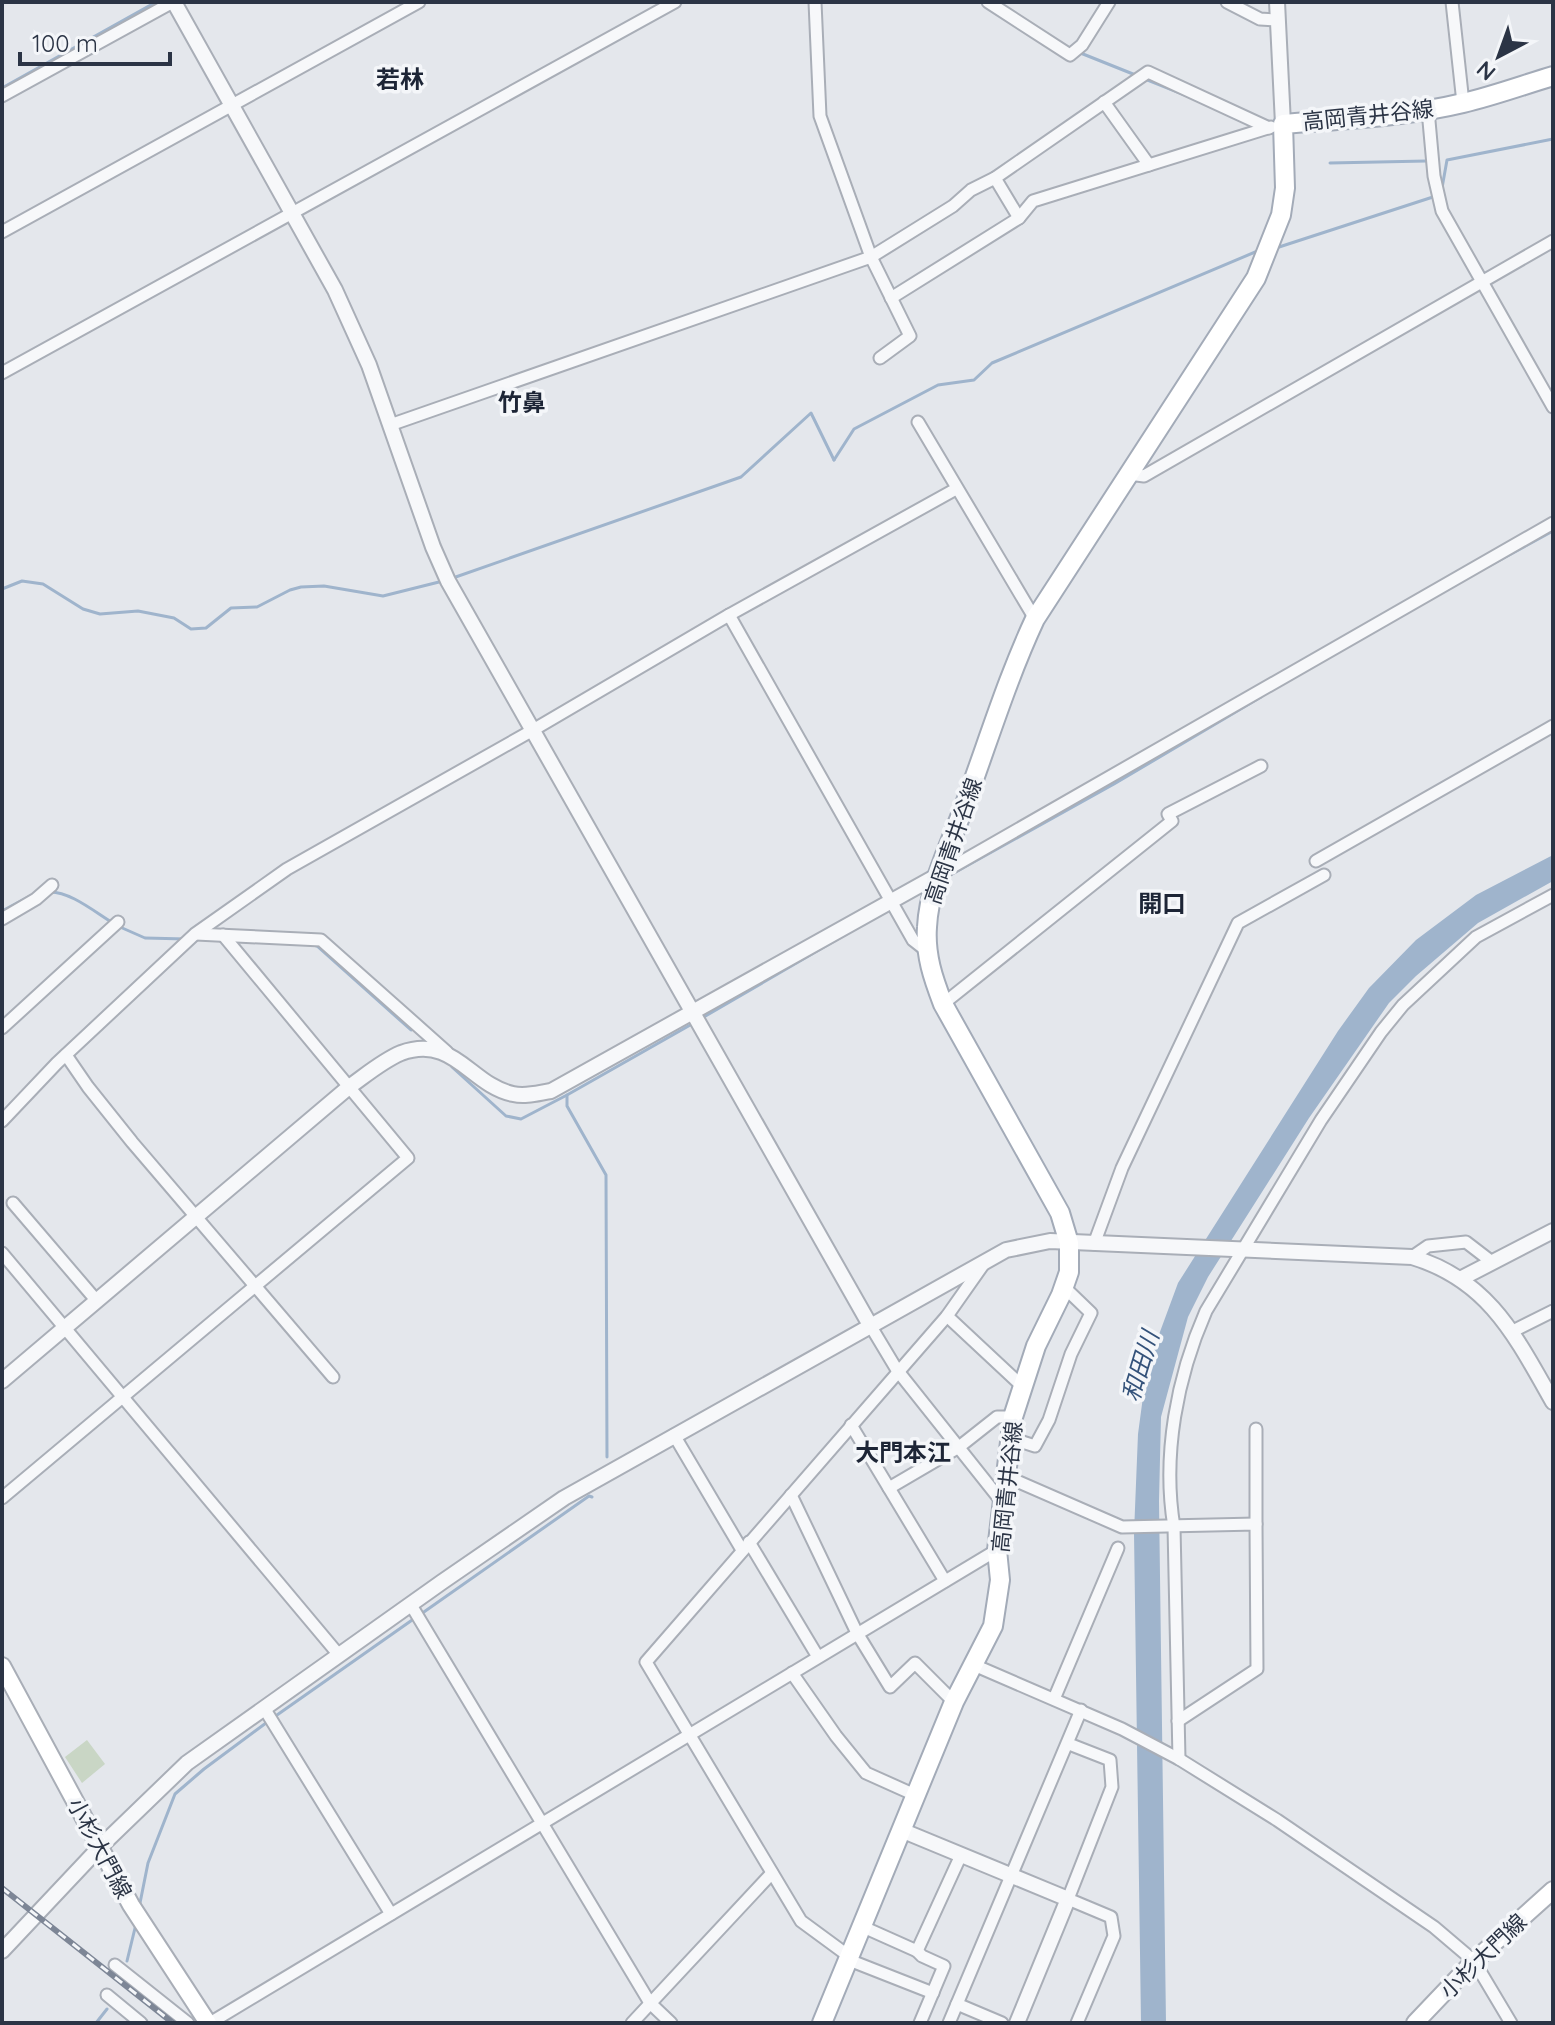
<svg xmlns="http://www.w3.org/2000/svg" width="1555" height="2025" viewBox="0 0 1555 2025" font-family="Quicksand,'Noto Sans JP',sans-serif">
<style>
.green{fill:#c9d6c5}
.water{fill:#9fb4cc}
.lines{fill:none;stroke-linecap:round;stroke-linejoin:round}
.stream{stroke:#9fb4cc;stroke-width:3}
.minor-casing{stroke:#a9aeb7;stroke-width:15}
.tertiary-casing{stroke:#a9aeb7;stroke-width:18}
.secondary-casing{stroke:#a9aeb7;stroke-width:20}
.primary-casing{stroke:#a3abb8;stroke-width:22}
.minor{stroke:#f7f8fa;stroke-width:11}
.tertiary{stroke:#f7f8fa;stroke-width:14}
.secondary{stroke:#fff;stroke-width:16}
.primary{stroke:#fff;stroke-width:18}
.rail-casing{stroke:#7d8696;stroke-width:6}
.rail{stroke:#f4f6f9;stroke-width:3;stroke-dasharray:9;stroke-linecap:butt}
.labels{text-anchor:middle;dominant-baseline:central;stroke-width:7;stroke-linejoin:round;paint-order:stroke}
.street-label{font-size:22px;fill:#2b3445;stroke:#f4f6f9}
.neighbourhood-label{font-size:24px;font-weight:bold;fill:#1d2536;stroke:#f4f6f9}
.water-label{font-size:24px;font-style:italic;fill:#34527a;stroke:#f4f6f9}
</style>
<rect width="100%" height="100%" fill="#e4e7ec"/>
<polygon class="green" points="87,1740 105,1764 82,1783 65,1757"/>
<polygon class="water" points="1553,855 1553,881 1478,923 1416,976 1389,1003 1309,1118 1208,1277 1188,1317 1161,1417 1159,1501 1166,2023 1141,2023 1134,1533 1138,1434 1147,1367 1178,1283 1338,1031 1369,988 1416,940 1476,895"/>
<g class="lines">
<g class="stream">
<polyline points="1078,52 1138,76"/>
<polyline points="1145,79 1190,97"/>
<polyline points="2,88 156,2"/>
<polyline points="1330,163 1426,161"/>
<polyline points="1442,188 1447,160 1553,139"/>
<polyline points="1276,248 1436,196"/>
<polyline points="834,460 854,429 938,385 974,380 992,363 1260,250"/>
<polyline points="1489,566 1553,531"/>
<polyline points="450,579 741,477 811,413 834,460"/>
<polyline points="2,589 22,581 43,584 83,609 100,614 138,611 174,618 191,629 206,628 231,608 257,607 290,590 301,587 324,586 383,596 443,581"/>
<polyline points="945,878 1114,784 1261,697"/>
<path d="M49,892C70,891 96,913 113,923"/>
<polyline points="2,911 30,896"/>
<polyline points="120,927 145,938 186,939"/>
<polyline points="313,945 317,946 411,1030"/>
<polyline points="702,1018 855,929"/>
<polyline points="452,1067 506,1116 521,1119 567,1095"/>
<polyline points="607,1457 606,1175 567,1106 567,1095 692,1024"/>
<polyline points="421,1614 589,1496 592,1497"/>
<polyline points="277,1715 415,1618"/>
<polyline points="140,1903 148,1863 175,1794 204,1769 266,1723"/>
<polyline points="127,1961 136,1924"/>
<polyline points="96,2023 107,2009"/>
</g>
<g class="minor-casing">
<g id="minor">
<polyline points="815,2 820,116 871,257 910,336 880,358"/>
<polyline points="988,2 1070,55 1082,45 1109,2"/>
<polyline points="1227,2 1260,19 1278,20"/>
<polyline points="1452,2 1463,103"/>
<polyline points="2,96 173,2"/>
<polyline points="1104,102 1149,165"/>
<polyline points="1428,110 1434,176 1442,211 1553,407"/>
<polyline points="995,178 1019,218"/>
<polyline points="2,232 419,2"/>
<polyline points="891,298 1019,218 1033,201 1271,127"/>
<polyline points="2,373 675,2"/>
<polyline points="918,422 1035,619"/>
<polyline points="390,425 871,257 953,206 971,190 995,178 1148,72 1269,128"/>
<polyline points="1129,474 1144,476 1553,241"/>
<polyline points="729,615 913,940 927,951"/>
<polyline points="1316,861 1553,726"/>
<polyline points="940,874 1553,523"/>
<polyline points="2,919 36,899 52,885"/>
<polyline points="196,934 321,940 447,1052"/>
<polyline points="943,1004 1172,821 1168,814 1261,766"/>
<polyline points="2,1028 118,922"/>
<polyline points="66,1055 88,1087 132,1142 333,1377"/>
<polyline points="2,1121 57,1063 195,934 287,869 533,730 729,615 956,489"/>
<polyline points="13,1203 96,1300"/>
<polyline points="1094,1244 1122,1168 1238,923 1324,875"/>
<polyline points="2,1253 339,1655"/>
<polyline points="1412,1257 1428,1246 1466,1242 1492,1262"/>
<polyline points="947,1316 1022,1386"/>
<polyline points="870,1325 897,1370 1002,1502"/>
<polyline points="1515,1330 1553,1311"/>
<polyline points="851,1425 945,1581"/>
<polyline points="1256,1429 1256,1524"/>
<polyline points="674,1435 742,1550"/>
<polyline points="1010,1438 1035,1446 1049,1420 1071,1354 1091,1313 1064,1287"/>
<polyline points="1005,1476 1122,1527 1256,1524 1257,1669 1178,1721"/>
<polyline points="889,1488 959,1447 997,1417 1013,1417"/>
<polyline points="791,1495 857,1633 890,1687 915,1663 954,1702"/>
<polyline points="2,1498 408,1158 223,935"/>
<polyline points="749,1542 818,1657"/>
<polyline points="411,1605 650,2003 671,2023"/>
<polyline points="974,1665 1122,1729 1179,1759 1277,1820 1434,1927 1474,1961 1511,2023"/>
<polyline points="792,1673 836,1736 866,1773 915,1795"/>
<polyline points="1054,1699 1118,1548"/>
<polyline points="264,1708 391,1914"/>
<polyline points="1069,1744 1110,1760 1112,1787 1068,1899 1111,1917 1114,1936 1077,2023"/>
<path d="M1179,1759L1174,1527C1162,1455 1177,1377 1206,1311L1321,1120L1381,1032L1403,1005L1476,937L1553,895"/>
<polyline points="861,1926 917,1951 961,1855"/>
<polyline points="917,1951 922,1956 944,1966 920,2023"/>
<polyline points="850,1957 801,1921 646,1662 947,1316 985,1262"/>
<polyline points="849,1960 933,1993"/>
<polyline points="115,1965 188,2023"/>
<polyline points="107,1995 141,2023"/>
<polyline points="957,2004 1002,2023"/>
<polyline points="210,2023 997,1550"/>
<polyline points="632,2023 772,1873"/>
<polyline points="949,2023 1081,1710"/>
</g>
</g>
<g class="tertiary-casing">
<g id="tertiary">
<polyline points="174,2 335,290 369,365 433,547 448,581 870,1325"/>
<polyline points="1277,2 1283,124"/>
<polyline points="1462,1278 1553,1231"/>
<path d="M2,1381L349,1087C366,1075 382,1061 401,1053C454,1034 470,1085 513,1094C526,1097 538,1093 551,1091L940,874"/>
<polyline points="901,1830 1068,1899 1017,2023"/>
<path d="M2,1951L100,1847L187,1763L442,1582L564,1498L1006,1250L1050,1241L1412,1257C1489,1280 1516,1337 1553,1402"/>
</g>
</g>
<g class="secondary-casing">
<g id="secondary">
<polyline points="2,1666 131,1905 208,2023"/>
<polyline points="1415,2023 1474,1961 1553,1890"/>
</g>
</g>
<g class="primary-casing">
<path id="primary" d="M822,2023L954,1702L993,1626L1000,1580L997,1550L1013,1417L1036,1346L1061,1295L1069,1272V1243L1060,1213L943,1004C933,978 925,955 927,927C929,885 951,843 965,804C988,742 1007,679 1035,619L1256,278L1281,215L1285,188L1283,124C1343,119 1405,117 1463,103C1493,96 1523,85 1553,76"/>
</g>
<use href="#minor" class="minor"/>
<use href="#tertiary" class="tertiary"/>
<use href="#secondary" class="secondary"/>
<use href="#primary" class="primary"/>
<g class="rail-casing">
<polyline id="rail" points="2,1888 173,2023"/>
</g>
<use href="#rail" class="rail"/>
</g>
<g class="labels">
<g class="street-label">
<text transform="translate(1368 115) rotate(-6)">高岡青井谷線</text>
<text transform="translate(953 841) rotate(-71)">高岡青井谷線</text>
<text transform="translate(1007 1487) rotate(-84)">高岡青井谷線</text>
<text transform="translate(100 1848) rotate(62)">小杉大門線</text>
<text transform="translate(1483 1956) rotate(-44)">小杉大門線</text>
</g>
<g class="neighbourhood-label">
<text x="400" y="79">若林</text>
<text x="522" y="402">竹鼻</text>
<text x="1162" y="903">開口</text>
<text x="903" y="1452">大門本江</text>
</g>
<g class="water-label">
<text transform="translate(1140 1366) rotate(-73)">和田川</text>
</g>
</g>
<rect width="1555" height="2025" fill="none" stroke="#2b3445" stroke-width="8"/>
<g transform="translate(1499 56) rotate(221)" stroke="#f4f6f9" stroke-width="6" paint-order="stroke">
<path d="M0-6L14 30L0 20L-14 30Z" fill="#2b3445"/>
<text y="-12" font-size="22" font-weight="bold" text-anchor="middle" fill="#2b3445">N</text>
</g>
<path d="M20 52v12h150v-12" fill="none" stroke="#2b3445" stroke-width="4"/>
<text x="32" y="52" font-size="24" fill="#2b3445" stroke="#f4f6f9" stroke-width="6" paint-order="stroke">100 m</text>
</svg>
